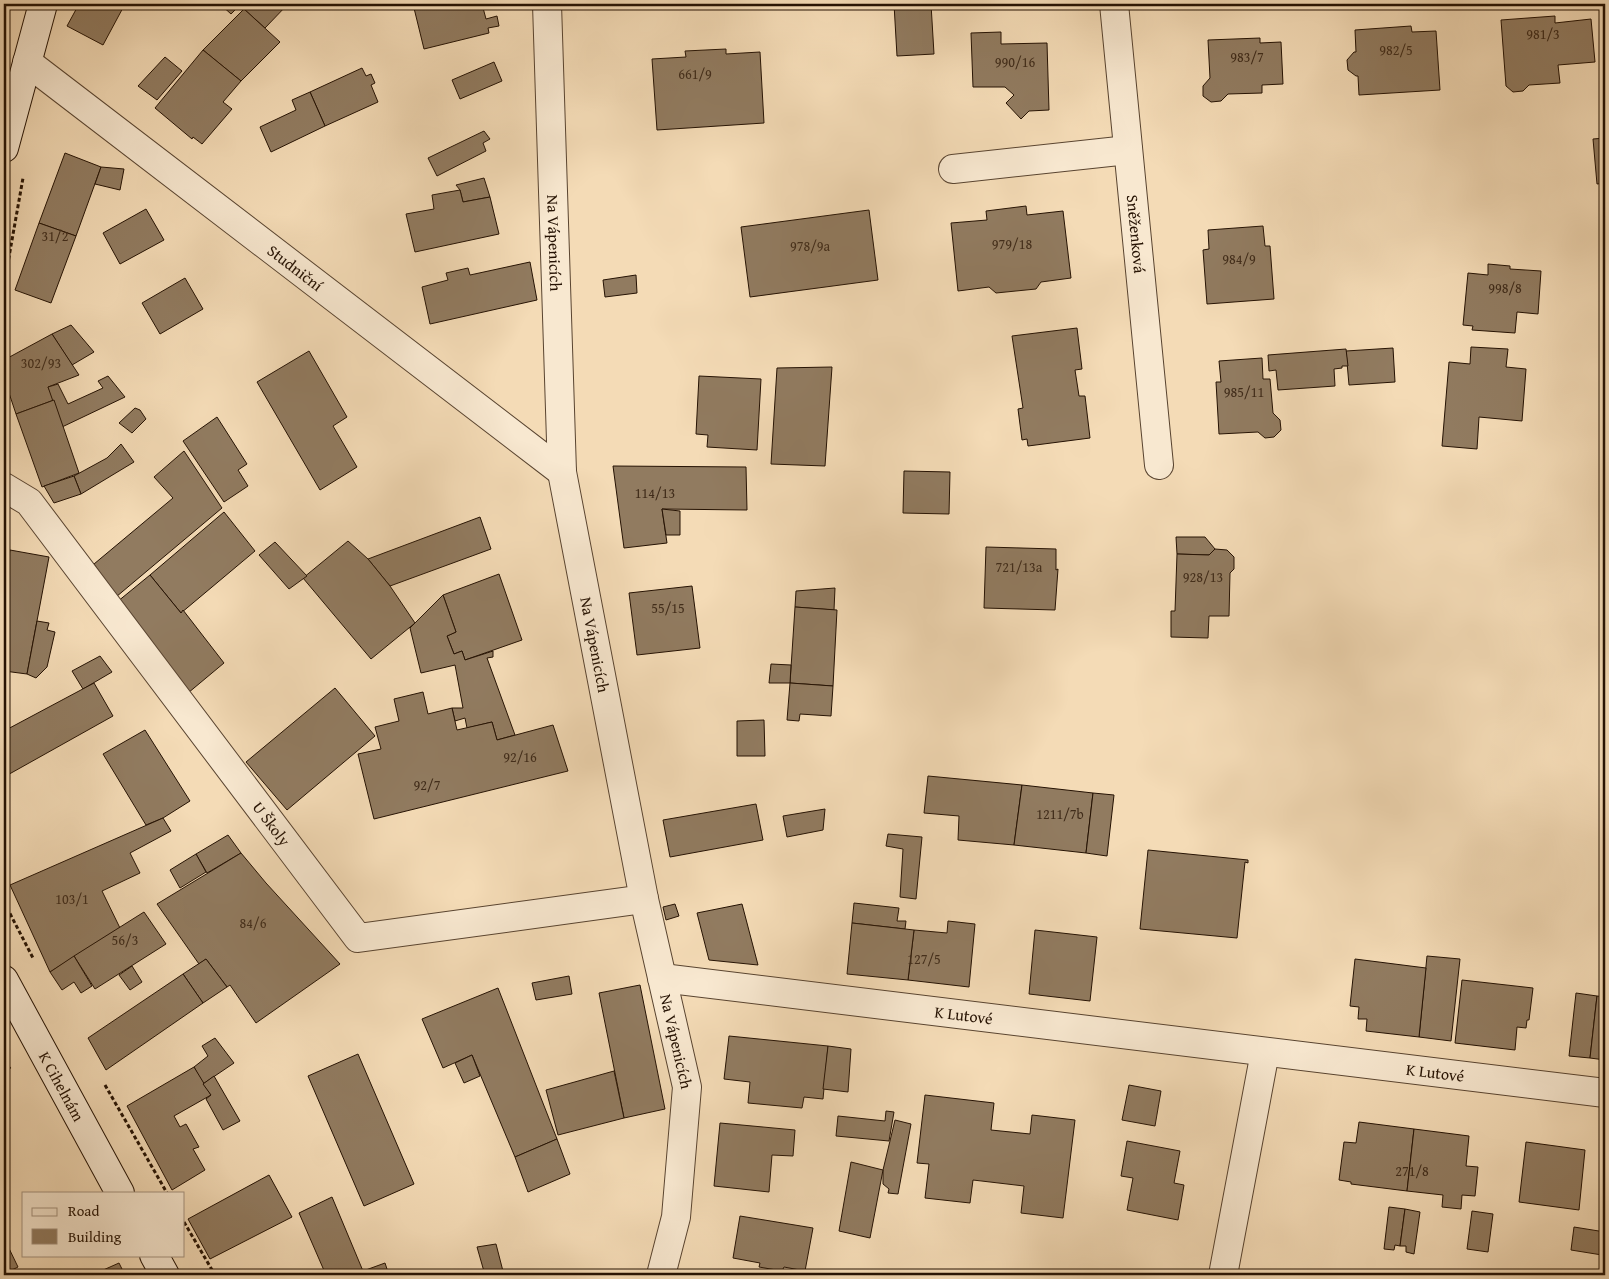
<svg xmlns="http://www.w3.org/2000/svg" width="1609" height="1279" viewBox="0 0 1609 1279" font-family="'Gentium Book Plus',serif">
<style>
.building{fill:#917b60;stroke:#251203}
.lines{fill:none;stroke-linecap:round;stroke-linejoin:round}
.street-casing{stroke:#594430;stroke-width:30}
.secondary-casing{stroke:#251203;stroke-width:30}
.path{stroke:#251203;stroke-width:3;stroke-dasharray:4 2.5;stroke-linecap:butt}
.street{stroke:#f8e8d0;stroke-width:28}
.secondary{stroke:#f8e8d0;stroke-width:28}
.labels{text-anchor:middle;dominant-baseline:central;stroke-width:4;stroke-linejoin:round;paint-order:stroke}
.number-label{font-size:14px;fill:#402c1a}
.street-label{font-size:16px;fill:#251203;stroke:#f8e8d0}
</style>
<rect width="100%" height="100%" fill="#f4dbb6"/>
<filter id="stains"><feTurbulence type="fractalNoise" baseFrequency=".004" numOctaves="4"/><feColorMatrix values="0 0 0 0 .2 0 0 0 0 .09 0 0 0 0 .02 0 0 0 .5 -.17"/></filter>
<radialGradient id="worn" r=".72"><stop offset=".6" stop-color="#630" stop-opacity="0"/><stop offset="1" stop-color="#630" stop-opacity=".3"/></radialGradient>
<g class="building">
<polygon points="79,4 125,4 103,45 67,26"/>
<polygon points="220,4 241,4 231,14"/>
<polygon points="248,4 288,4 265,28 244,9"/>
<polygon points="413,4 482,4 486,19 497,16 499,26 488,28 489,33 424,49"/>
<polygon points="894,4 931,4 934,54 897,56"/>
<polygon points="244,9 280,42 241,81 203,50"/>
<polygon points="1555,16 1555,23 1591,19 1595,62 1558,65 1560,83 1529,85 1523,91 1513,92 1506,86 1501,20"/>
<polygon points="1411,26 1412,32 1436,31 1440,90 1359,95 1358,76 1356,76 1348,70 1347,60 1354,52 1356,52 1355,30"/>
<polygon points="1001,32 1001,44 1047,43 1049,110 1029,111 1021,119 1006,103 1014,95 1005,87 973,87 971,33"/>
<polygon points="1260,38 1260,43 1281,42 1283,84 1262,85 1262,93 1228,94 1221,101 1211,102 1203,96 1203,86 1210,78 1208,40"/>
<polygon points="726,49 726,54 760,52 764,123 657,130 652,59 686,57 685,51"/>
<polygon points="203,50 241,81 223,102 232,109 202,144 193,137 192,139 155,108"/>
<polygon points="165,57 182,71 157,100 138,86"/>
<polygon points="494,62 502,81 460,99 452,80"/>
<polygon points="362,68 366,76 371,74 375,83 371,85 378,102 325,126 310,92"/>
<polygon points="310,92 325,126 271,152 260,127 296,110 292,100"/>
<polygon points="484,131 490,139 483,143 486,151 437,176 428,158"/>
<polygon points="1605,138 1605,183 1597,184 1593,139"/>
<polygon points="65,153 101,167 76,236 39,223"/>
<polygon points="101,167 124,169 120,190 95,184"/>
<polygon points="484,178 490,197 463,202 460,190 456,185"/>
<polygon points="460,190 463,202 490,197 499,234 415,252 406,214 434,209 432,195"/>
<polygon points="1026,206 1027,215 1063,211 1071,278 1041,282 1036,289 996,293 989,287 958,291 951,223 987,220 986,211"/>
<polygon points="146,209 164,240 120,264 103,233"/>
<polygon points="869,210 878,280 750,297 741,227"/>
<polygon points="39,223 76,236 51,303 15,290"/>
<polygon points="1263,226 1265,246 1270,246 1274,299 1207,304 1203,250 1209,249 1208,230"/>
<polygon points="530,262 537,300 430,324 422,287 448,280 446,273 468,268 470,275"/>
<polygon points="1488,264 1510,266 1510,269 1541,271 1538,314 1517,312 1515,333 1472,330 1473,326 1463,325 1468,273 1488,275"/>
<polygon points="636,275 637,293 605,297 603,280"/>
<polygon points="185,278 203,309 160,334 142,303"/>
<polygon points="71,325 94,352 72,365 52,334"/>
<polygon points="1077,328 1082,369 1075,370 1079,396 1085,396 1090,438 1028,446 1027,439 1022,440 1018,409 1023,408 1012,336"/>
<polygon points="52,334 79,375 48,387 54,400 16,414 4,378 4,360"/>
<polygon points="1471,347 1508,349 1506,367 1526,369 1522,421 1479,417 1477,449 1442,446 1449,362 1470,364"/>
<polygon points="1393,348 1395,382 1349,385 1346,351"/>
<polygon points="1346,349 1348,366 1342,366 1342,368 1334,369 1335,386 1278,390 1276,370 1269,371 1268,355"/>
<polygon points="309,351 347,417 333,426 357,467 320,490 257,382"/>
<polygon points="1262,358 1263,379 1270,379 1273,413 1280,420 1281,430 1274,437 1265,438 1258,432 1219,434 1216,382 1221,382 1219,361"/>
<polygon points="832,367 825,466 771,464 777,368"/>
<polygon points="108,376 125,397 62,427 48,387 58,384 68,404 103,388 98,381"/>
<polygon points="699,376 761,379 757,450 707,447 708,435 696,434"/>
<polygon points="54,400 79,473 42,487 16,414"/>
<polygon points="135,408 140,410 146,419 132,433 119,423"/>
<polygon points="217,417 247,464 238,470 248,486 224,502 183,441"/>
<polygon points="121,444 134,462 81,494 74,476 107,458"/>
<polygon points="184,451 222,508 116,597 94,564 173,498 154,477"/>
<polygon points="613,466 746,467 747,510 662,509 667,543 624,548"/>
<polygon points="904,471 950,472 949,514 903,513"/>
<polygon points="74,476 81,494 54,503 44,486"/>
<polygon points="662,509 680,511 680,535 666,535"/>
<polygon points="224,512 255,551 181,613 150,575"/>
<polygon points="480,517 491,549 390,586 368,559"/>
<polygon points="1176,537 1205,537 1215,549 1209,555 1177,554"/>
<polygon points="348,541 368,559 390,586 415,623 371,659 303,578"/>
<polygon points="275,542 307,576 289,589 259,555"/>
<polygon points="986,547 1056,549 1056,570 1058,569 1055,610 984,608"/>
<polygon points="1215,549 1227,550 1234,557 1234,569 1230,573 1229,616 1209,616 1208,638 1171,637 1171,611 1175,611 1177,554 1209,555"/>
<polygon points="10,550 49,557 27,674 4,671 4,585"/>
<polygon points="499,574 522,640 465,660 462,651 454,654 447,636 456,632 443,595"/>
<polygon points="150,575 181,613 183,610 224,663 188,693 117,602"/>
<polygon points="692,586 700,648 637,655 629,593"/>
<polygon points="835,588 834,610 795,607 796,591"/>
<polygon points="443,595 456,632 447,636 454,654 462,651 465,660 493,651 493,657 487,658 515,735 497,740 492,722 467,728 465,718 455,721 452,708 463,708 455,665 421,673 410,628"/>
<polygon points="795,607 837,610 833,686 790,683"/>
<polygon points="37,621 49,623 47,630 55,632 47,667 36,678 27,674"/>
<polygon points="100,656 112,672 83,689 72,671"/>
<polygon points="771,664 791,665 790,683 769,683"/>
<polygon points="94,683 113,716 4,777 4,731"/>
<polygon points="790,683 833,686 831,716 800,714 799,721 787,720"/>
<polygon points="335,688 375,736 287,810 246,762"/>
<polygon points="423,692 428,714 452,708 457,730 492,722 497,740 553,725 568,771 374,819 358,754 381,749 375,727 399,721 394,699"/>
<polygon points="764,720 765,756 737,756 737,721"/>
<polygon points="145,730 190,801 163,818 146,825 103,754"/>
<polygon points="928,776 1022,785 1014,845 958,840 959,816 924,813"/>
<polygon points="1022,785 1093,793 1086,853 1014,845"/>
<polygon points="1093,793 1114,795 1107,856 1086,853"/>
<polygon points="756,804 763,840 670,857 663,820"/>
<polygon points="825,809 823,830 787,837 783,816"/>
<polygon points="163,818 171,831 130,853 140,873 102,891 120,928 50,972 10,885"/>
<polygon points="888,834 922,837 916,899 900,897 903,849 886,846"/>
<polygon points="228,835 241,853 207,873 196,854"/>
<polygon points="1148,850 1248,860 1248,863 1245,862 1237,938 1140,929"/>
<polygon points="241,853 266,883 340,964 256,1023 230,985 227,987 206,959 199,964 157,904"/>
<polygon points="196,854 206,872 180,888 170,870"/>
<polygon points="854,903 899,908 897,921 906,921 905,929 852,923"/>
<polygon points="675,904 679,916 666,920 663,907"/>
<polygon points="742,904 758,965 709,960 697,913"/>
<polygon points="144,912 166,944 95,989 74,956"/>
<polygon points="948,921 975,924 969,987 908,980 914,930 947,933"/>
<polygon points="852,923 914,930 908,980 847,974"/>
<polygon points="1035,930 1097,937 1090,1001 1029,994"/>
<polygon points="74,956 92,986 81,993 74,982 62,990 50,972"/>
<polygon points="1427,956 1460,959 1451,1041 1419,1037"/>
<polygon points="206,959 227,987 203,1003 183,974"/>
<polygon points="1355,959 1426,968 1419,1037 1366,1031 1367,1019 1358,1019 1359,1007 1350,1006"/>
<polygon points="132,966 142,982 130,990 119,975"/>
<polygon points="183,974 203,1003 106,1070 88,1038"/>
<polygon points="569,976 572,994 536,1000 532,983"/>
<polygon points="1462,980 1533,988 1529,1020 1527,1020 1526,1028 1517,1027 1515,1050 1455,1043"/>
<polygon points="640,985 665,1109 624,1118 599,993"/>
<polygon points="498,988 557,1139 515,1157 472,1055 443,1068 422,1019"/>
<polygon points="1576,993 1597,996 1590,1058 1569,1056"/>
<polygon points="1597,996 1605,997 1605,1060 1590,1058"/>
<polygon points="729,1036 828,1046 823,1099 804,1097 802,1108 748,1103 750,1082 724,1079"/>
<polygon points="215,1038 234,1063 203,1084 194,1067 208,1056 202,1046"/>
<polygon points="828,1046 851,1049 848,1092 823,1089"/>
<polygon points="358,1054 414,1184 364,1206 308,1076"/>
<polygon points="472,1055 480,1076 464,1083 455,1063"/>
<polygon points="194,1067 211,1095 174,1116 180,1127 186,1124 199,1147 193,1149 205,1170 172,1190 127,1106"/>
<polygon points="614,1071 624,1118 558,1135 546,1090"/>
<polygon points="214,1076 240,1121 223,1130 206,1099 211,1095 203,1084"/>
<polygon points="1129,1085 1161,1091 1155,1126 1122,1120"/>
<polygon points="925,1095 994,1103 991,1130 1030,1134 1032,1115 1075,1120 1063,1218 1021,1213 1024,1186 973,1180 970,1203 925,1198 929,1164 917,1163"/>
<polygon points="886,1111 894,1112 889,1141 836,1136 838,1116 885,1121"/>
<polygon points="895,1120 911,1124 898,1194 888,1193 889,1189 883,1184 883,1170"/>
<polygon points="1359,1122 1414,1129 1407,1191 1351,1184 1351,1182 1339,1180 1344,1142 1356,1143"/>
<polygon points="720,1123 795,1130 793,1156 772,1155 769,1192 714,1186"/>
<polygon points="1414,1129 1469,1136 1466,1166 1478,1167 1475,1196 1462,1195 1461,1209 1442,1207 1443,1195 1407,1191"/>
<polygon points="557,1139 570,1174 528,1192 515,1157"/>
<polygon points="1127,1141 1180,1151 1174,1183 1184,1185 1178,1220 1127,1210 1133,1178 1121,1176"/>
<polygon points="1526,1142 1585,1150 1579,1210 1519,1202"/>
<polygon points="851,1162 883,1170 870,1238 839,1231"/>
<polygon points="269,1175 292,1217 210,1259 188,1219"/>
<polygon points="332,1197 363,1271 355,1275 326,1275 299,1213"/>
<polygon points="1389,1207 1405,1209 1400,1246 1395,1245 1394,1250 1384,1249"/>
<polygon points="1405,1209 1420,1212 1414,1254 1406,1252 1406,1246 1400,1246"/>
<polygon points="1472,1211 1493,1214 1488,1252 1467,1249"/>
<polygon points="740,1216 813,1228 805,1271 784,1267 782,1271 759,1267 760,1263 733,1258"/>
<polygon points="1574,1227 1605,1232 1602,1255 1571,1250"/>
<polygon points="4,1238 18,1267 4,1274"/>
<polygon points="496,1244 504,1275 485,1275 477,1247"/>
<polygon points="119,1263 125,1275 92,1275"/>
<polygon points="385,1263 389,1275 355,1275 363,1271"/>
</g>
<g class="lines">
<g class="street-casing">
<g id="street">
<path id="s1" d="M547,4L562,472L644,899L687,1087L676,1217L661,1275"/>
<path id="s2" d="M1114,4L1159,465"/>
<path id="s3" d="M27,62L562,472"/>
<polyline points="953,169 1128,150"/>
<path id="s4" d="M4,487L29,502L358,938L644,899"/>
<path id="s5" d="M662,978L1605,1093"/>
<polyline points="1223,1275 1265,1052"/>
</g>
</g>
<g class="secondary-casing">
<g id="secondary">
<polyline points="4,148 43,4"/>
<path id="s6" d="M4,980L120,1193"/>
<polyline points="154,1255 165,1275"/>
</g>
</g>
<g class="path">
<polyline points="4,285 23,178"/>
<polyline points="4,902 33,958"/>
<polyline points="4,1061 10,1069"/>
<polyline points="105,1085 167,1193"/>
<polyline points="184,1222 215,1275"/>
</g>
<use href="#street" class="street"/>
<use href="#secondary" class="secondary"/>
</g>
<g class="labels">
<g class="number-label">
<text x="1543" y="34">981/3</text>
<text x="1396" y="50">982/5</text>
<text x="1247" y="57">983/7</text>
<text x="1015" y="62">990/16</text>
<text x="695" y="74">661/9</text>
<text x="55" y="236">31/2</text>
<text x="1012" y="244">979/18</text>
<text x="810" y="246">978/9a</text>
<text x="1239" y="259">984/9</text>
<text x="1505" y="288">998/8</text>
<text x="41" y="363">302/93</text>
<text x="1244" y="392">985/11</text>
<text x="655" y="493">114/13</text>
<text x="1019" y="567">721/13a</text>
<text x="1203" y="577">928/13</text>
<text x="668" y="608">55/15</text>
<text x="520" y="757">92/16</text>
<text x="427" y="785">92/7</text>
<text x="1060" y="814">1211/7b</text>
<text x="72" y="899">103/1</text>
<text x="253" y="923">84/6</text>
<text x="125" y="940">56/3</text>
<text x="924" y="959">127/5</text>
<text x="1412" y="1171">271/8</text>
</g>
<g class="street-label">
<text stroke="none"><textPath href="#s2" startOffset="231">Sněženková</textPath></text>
<text stroke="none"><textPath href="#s1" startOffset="239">Na Vápenicích</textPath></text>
<text stroke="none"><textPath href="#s3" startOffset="338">Studniční</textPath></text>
<text stroke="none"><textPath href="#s1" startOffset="644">Na Vápenicích</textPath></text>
<text stroke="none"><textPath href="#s4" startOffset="432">U Školy</textPath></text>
<text stroke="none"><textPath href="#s5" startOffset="304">K Lutové</textPath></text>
<text stroke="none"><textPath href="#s1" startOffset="1049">Na Vápenicích</textPath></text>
<text stroke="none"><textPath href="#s5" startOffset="779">K Lutové</textPath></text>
<text stroke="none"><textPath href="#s6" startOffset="121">K Cihelnám</textPath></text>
</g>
</g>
<rect width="1609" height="1279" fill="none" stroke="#f4dbb6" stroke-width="20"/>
<rect x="5" y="5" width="1599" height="1269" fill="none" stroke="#251203" stroke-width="2.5"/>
<rect x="10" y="10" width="1589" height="1259" fill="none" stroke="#251203"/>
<rect x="22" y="1192" width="162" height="65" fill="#f8e8d0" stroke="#a4927e"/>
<rect x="32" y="1208" width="25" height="8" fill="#f8e8d0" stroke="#a4927e"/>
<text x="68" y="1216" font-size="15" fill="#251203">Road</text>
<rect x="32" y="1229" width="25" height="15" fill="#917b60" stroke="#a4927e"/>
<text x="68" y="1242" font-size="15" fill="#251203">Building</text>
<rect width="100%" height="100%" filter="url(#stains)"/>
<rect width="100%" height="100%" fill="url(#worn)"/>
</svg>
